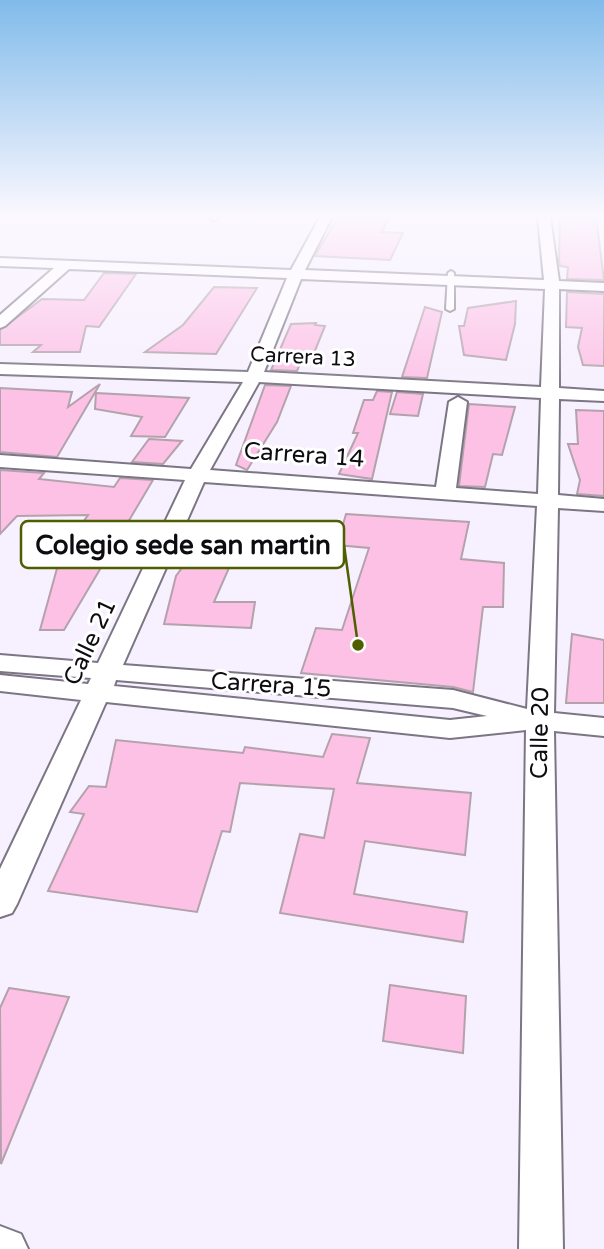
<svg xmlns="http://www.w3.org/2000/svg" width="604" height="1249" viewBox="0 0 604 1249" font-family="'Varela Round',sans-serif">
<style>
.building{fill:#fdc1e6;stroke:#b3a2ac;stroke-width:2}
.lines{fill:none;stroke-linecap:round;stroke-linejoin:round}
.service-casing{stroke:#7c7584;stroke-width:4}
.minor-casing{stroke:#7c7584;stroke-width:4}
.service{fill:#fff;fill-rule:evenodd}
.minor{fill:#fff;fill-rule:evenodd}
.labels{text-anchor:middle;dominant-baseline:central;stroke-width:6;stroke-linejoin:round;paint-order:stroke}
.far-street-label{font-size:21px;fill:#0e0c11;stroke:#fff}
.street-label{font-size:24px;fill:#0e0c11;stroke:#fff}
.leader{fill:none;stroke:#4e5e00;stroke-width:2.5}
.callout-dot{fill:#4e5e00;stroke:#fff;stroke-width:2.5}
.callout{fill:#fff;stroke:#4e5e00;stroke-width:2.5}
.callout-label{font-size:26px;text-anchor:middle;font-weight:bold;fill:#0e0c11}
</style>
<rect width="100%" height="100%" fill="#f7f0fe"/>
<g class="building">
<polygon points="338,217 389,217 382,232 403,233 390,260 315,256"/>
<polygon points="560,217 596,217 604,280 567,279 568,267 560,266 559,261"/>
<polygon points="104,273 136,274 99,327 86,326 80,352 33,352 41,345 0,345 0,330 42,299 84,300"/>
<polygon points="214,287 257,288 216,354 145,352 183,325"/>
<polygon points="567,292 604,294 604,366 583,365 578,347 582,328 566,327"/>
<polygon points="516,301 515,324 506,360 464,355 459,326 464,326 468,308"/>
<polygon points="425,307 442,312 427,378 402,377"/>
<polygon points="316,323 315,325 325,326 312,358 302,359 297,371 271,370 291,324"/>
<polygon points="100,384 57,457 0,452 0,388 72,392 68,407"/>
<polygon points="265,385 291,386 277,422 247,470 236,465"/>
<polygon points="377,391 392,392 372,479 339,474 358,433 353,433 364,400 373,400"/>
<polygon points="397,392 423,394 418,416 390,414"/>
<polygon points="96,393 189,398 165,437 131,436 142,417 95,409"/>
<polygon points="469,404 515,407 502,455 493,454 485,487 459,486"/>
<polygon points="576,410 604,411 604,496 577,494 580,480 568,444 578,444"/>
<polygon points="149,439 182,441 163,464 132,462"/>
<polygon points="0,470 44,473 39,479 114,487 120,478 153,480 64,630 40,630 61,554 88,515 17,516 0,534"/>
<polygon points="346,514 469,522 461,559 504,563 503,607 483,607 473,692 453,687 301,673 316,628 342,630 369,548 337,545"/>
<polygon points="196,549 236,552 214,602 255,602 251,628 164,624 176,576"/>
<polygon points="572,634 604,640 604,703 566,703"/>
<polygon points="332,734 370,738 357,783 471,793 465,855 365,841 354,894 467,912 463,942 280,913 300,834 324,838 334,789 240,783 230,832 222,831 197,912 48,891 84,814 70,812 89,786 106,787 116,740 243,753 245,747 323,757"/>
<polygon points="390,985 466,996 463,1053 383,1041"/>
<polygon points="9,988 69,997 1,1164 0,1008"/>
</g>
<g class="lines">
<g class="service-casing">
<g id="service">
<polygon points="219,217 214,221 211,219 212,217"/>
<polygon points="451,271 454,273 454,309 450,311 446,309 448,273"/>
</g>
</g>
<g class="minor-casing">
<g id="minor">
<path d="M320,217H332L305,270L544,280L538,217H550L559,281L604,283V291L559,289V388L604,391V401L559,399L558,495L604,499V511L558,508L554,713L604,718V736L554,731L563,1249H519L526,730L450,738L106,702L17,904L12,913L0,917V869L81,700L0,691V675L88,684L91,678L0,671V655L98,663L185,480L0,467V455L191,469L243,382L0,374V364L248,372L287,278L69,269L5,326L0,328V315L54,268L0,266V258L291,270ZM301,279L545,289L541,387L264,372ZM259,382L541,398L538,494L456,488L467,402L458,397L449,402L436,487L210,470ZM204,482L537,506L527,709L453,690L123,665ZM116,680L453,708L487,716L450,720L114,686Z"/>
<polygon points="0,1226 21,1234 28,1249 0,1249"/>
</g>
</g>
<use href="#service" class="service"/>
<use href="#minor" class="minor"/>
</g>
<linearGradient id="sky" x2="0" y2="1"><stop stop-color="#81bbea"/><stop offset="0.55" stop-color="#fbf8ff"/><stop offset="1" stop-color="#fbf8ff" stop-opacity="0"/></linearGradient>
<rect width="604" height="392" fill="url(#sky)"/>
<g class="labels">
<g class="far-street-label">
<text transform="translate(303 357) rotate(3)">Carrera 13</text>
</g>
<g class="street-label">
<text transform="translate(304 455) rotate(4)">Carrera 14</text>
<text transform="translate(90 642) rotate(-65)">Calle 21</text>
<text transform="translate(271 685) rotate(4)">Carrera 15</text>
<text transform="translate(540 733) rotate(-89)">Calle 20</text>
</g>
</g>
<path class="leader" d="M358 645L344 545"/>
<circle class="callout-dot" cx="358" cy="645" r="7"/>
<rect class="callout" x="21" y="521" width="323" height="47" rx="7"/>
<g class="callout-label">
<text x="183" y="554">Colegio sede san martin</text>
</g>
</svg>
